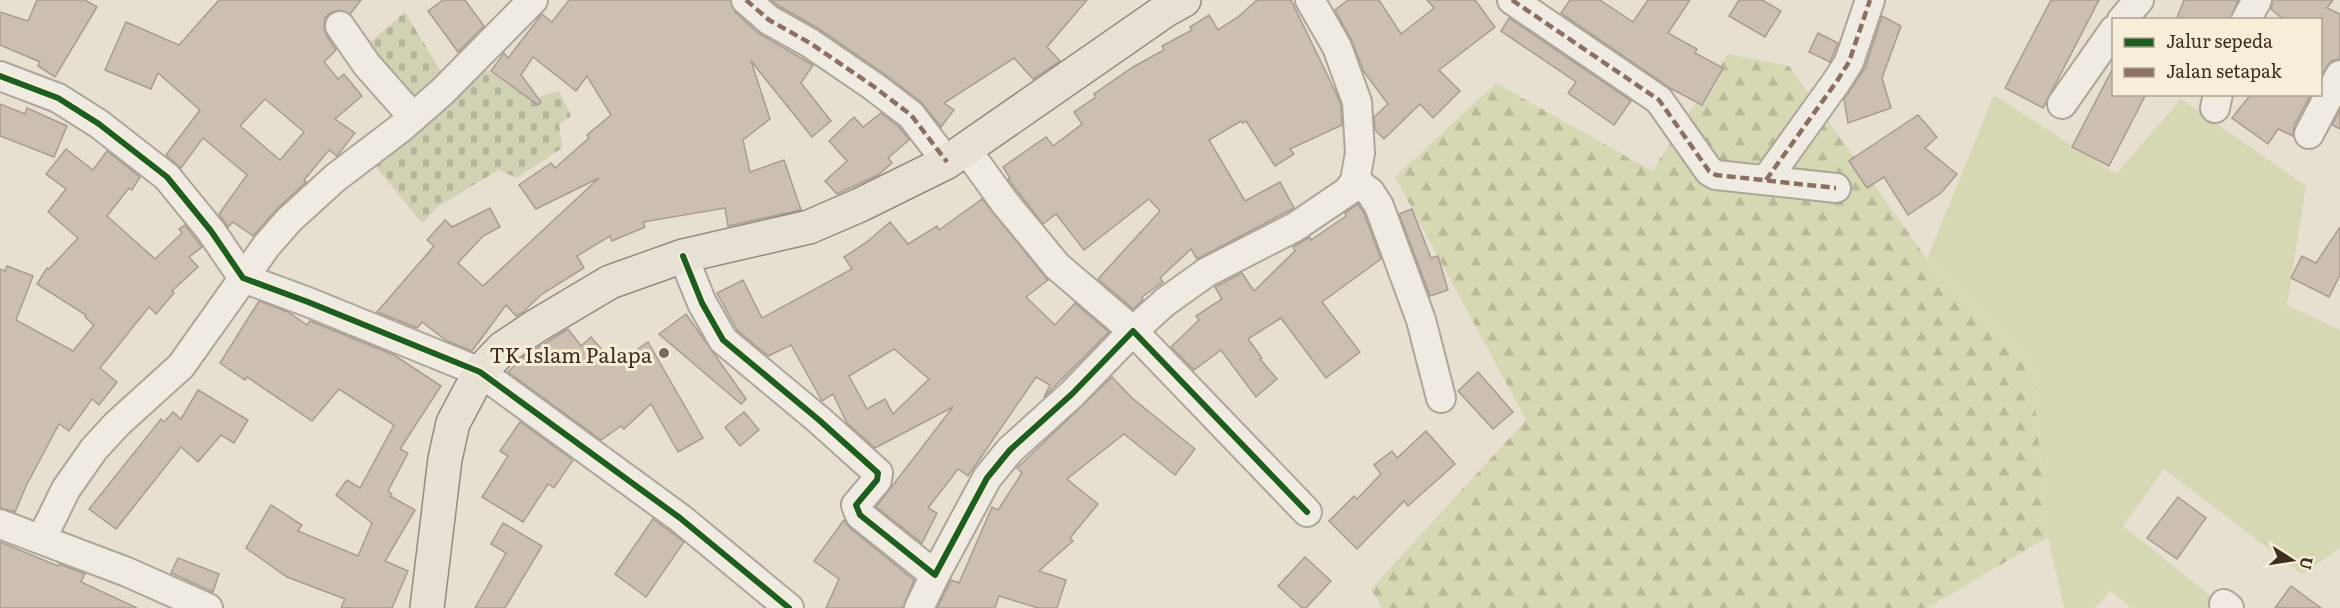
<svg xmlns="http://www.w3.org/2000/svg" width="2340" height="608" viewBox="0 0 2340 608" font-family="Literata,serif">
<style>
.green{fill:#d6d7b3}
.forest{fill:url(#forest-firs)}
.cemetery{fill:url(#cemetery-stones)}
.building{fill:#cbbfb2;stroke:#a89c90;stroke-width:1.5;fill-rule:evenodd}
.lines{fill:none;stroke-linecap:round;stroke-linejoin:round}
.minor-casing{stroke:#ada599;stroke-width:32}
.major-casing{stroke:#928b80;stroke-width:36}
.minor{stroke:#efebe3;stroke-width:28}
.major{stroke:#e6e1d4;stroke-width:33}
.quiet{stroke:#8d6e63;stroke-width:4.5;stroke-dasharray:9 4.5;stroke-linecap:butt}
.cycleway-casing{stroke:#f7eed8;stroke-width:10}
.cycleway{stroke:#1b5e20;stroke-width:6}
.poi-dot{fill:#786c5e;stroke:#f7eed8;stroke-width:2}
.labels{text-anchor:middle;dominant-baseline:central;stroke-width:6;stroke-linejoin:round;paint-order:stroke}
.poi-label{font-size:21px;fill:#3d2e20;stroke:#f7eed8;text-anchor:end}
</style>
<defs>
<pattern id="forest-firs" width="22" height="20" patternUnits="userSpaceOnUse" patternTransform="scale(1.5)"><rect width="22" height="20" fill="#d6d7b3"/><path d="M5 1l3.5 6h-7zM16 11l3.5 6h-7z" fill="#b9b99a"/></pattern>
<pattern id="cemetery-stones" width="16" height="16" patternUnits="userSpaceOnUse" patternTransform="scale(1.5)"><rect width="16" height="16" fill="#d1d1b3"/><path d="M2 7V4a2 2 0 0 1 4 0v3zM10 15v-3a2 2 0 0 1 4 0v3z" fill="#b4b49a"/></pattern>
</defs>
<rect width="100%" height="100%" fill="#e7e0d1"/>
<polygon class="green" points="1994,95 2116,174 2181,99 2306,186 2287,305 2340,330 2340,548 2302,574 2164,469 2123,526 2226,608 2131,608 2111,591 2095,608 2064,608 2048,537 2031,363 1927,259"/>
<polygon class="forest" points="1728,54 1789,66 1927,259 2031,363 2048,537 1927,608 1382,608 1371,589 1526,420 1395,177 1496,83 1652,171"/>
<g class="cemetery">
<polygon points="405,12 442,73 410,103 368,44"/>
<polygon points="487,70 530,100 559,91 571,116 559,124 562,148 517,178 498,170 436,208 422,223 372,162"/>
</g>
<g class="building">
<polygon points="37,0 85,0 97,7 55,77 38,66 40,62 0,45 0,12 28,21"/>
<path d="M219,0H361L350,14L339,10L330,13L325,18L324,27L326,35L336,50L324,62L338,79L344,74L362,96L335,119L355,133L337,156L329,150L304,180L306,182L277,209L253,236L233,222L228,227L219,214L247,175L203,138L181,168L166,155L200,110L158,73L151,89L105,70L126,22L179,45ZM265,99L304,132L280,160L240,126Z"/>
<polygon points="443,0 465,0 484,26 458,52 428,11"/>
<polygon points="569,0 730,0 735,12 758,33 813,65 801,83 831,121 812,137 751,61 770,119 743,140 750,172 784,160 801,210 728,226 725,208 643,222 645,227 612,241 610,236 577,256 584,268 542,294 523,312 516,316 506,305 472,351 447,341 422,322 417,328 377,312 434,246 427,240 445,220 452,227 490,208 500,227 483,236 458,263 483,286 599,178 536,209 519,185 551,163 555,168 589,138 587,135 611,115 587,76 576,91 533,57 521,75 541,102 538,105 491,71 504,53 508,58 542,14 552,22"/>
<polygon points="771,0 1087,0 1047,47 1060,61 1033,79 1014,58 944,103 954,110 941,127 921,102 883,73 819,29 779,6"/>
<polygon points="1257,0 1291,0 1336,93 1341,105 1342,125 1290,149 1294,154 1275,166 1246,121 1243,123 1241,121 1209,140 1245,201 1280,182 1294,208 1197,259 1191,249 1160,278 1163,282 1142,297 1143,300 1133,309 1098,279 1160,211 1149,199 1084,250 1056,214 1043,224 1008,179 1010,178 1003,167 1046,137 1053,146 1082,124 1074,112 1096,97 1094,94 1133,67 1164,50 1162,46 1192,30 1190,27 1209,15 1218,30 1238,17"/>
<polygon points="1348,0 1379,0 1401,34 1434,8 1427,0 1475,0 1495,27 1439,70 1460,91 1433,118 1420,104 1384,139 1375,130 1374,117 1388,104 1364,72 1351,39 1335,10"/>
<polygon points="1570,0 1600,0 1633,22 1648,0 1690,0 1668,33 1697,49 1695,53 1723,68 1702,105 1670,88 1561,13"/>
<polygon points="1739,0 1762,0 1781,11 1765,37 1729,16"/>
<polygon points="2051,0 2099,0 2043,108 2005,88"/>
<polygon points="2184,0 2238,0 2230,20 2176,20"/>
<polygon points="2273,0 2333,0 2327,8 2340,14 2340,59 2331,61 2320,77 2320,19 2284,20 2271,9"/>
<polygon points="1882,16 1901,26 1882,78 1891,108 1848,123 1844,99 1865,68"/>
<polygon points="1509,18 1631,101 1614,125 1568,93 1576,82 1501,31"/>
<polygon points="1818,33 1838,43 1830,62 1809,52"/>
<polygon points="2114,66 2114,94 2146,94 2109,166 2072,147"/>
<polygon points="2251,94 2311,94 2294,126 2293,136 2278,129 2268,144 2232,118"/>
<polygon points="0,104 25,114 27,108 67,126 54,157 0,136"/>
<polygon points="2340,110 2340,129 2332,125"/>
<polygon points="881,113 899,127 909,140 888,158 892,163 878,175 837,194 825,181 847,161 829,141 854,117 863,127"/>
<polygon points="1918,115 1937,137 1925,148 1957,174 1941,193 1908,215 1884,177 1867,188 1849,161"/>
<polygon points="66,149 93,170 107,151 140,177 132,190 129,188 107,216 155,259 182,233 179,229 185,225 202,247 189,257 198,267 172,291 174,293 156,314 149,307 100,368 117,382 99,405 92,399 69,431 59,424 26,486 15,512 0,508 0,269 5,271 7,266 33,276 16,320 73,351 94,325 85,317 86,315 37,284 47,268 49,269 78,238 48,212 66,189 46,174"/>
<path d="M982,199L1048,280L1026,297L1055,325L1075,303L1109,332L1044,397L1050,385L1036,377L968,476L958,469L928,508L937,513L922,543L876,507L953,407L875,448L847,423L833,394L822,401L791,345L768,356L737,330L717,293L743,280L762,318L852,269L844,257L867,242L890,222L908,244L937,226L939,230ZM894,349L929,379L893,414L885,399L867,409L849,376Z"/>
<polygon points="1358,204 1364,213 1381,259 1322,302 1360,352 1326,378 1281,318 1248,339 1262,358 1260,359 1277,379 1256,397 1221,350 1194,370 1171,347 1199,320 1196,316 1222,299 1215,287 1242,273 1254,291 1295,251 1293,247 1310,237 1311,240 1346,216 1345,213"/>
<polygon points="1412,209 1431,258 1438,256 1448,290 1430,296 1399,214"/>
<polygon points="2340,227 2340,275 2329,297 2291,278 2302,256 2316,263"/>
<polygon points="259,301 288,312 307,325 310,321 394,355 441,386 400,449 408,453 388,491 392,494 390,496 415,510 385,561 408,571 392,608 341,608 345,599 287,577 246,548 271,505 302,525 298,531 358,556 372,523 336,495 347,480 360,488 394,425 339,389 312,421 247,377 245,380 220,363"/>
<polygon points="686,314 746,399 741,404 659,334"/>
<polygon points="568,329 581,346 591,337 615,365 648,342 703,438 678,452 651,404 624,429 621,426 601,440 508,372 523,357"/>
<polygon points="1478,372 1513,412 1493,429 1458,391"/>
<polygon points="1112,377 1132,398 1195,449 1175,475 1124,434 1067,479 1098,504 1070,538 1073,541 1039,571 1066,580 1057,608 1038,608 999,596 995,608 937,608 951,580 959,583 992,507 998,510 1022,473 1017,468"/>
<polygon points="198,390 248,420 234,443 221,435 198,462 181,447 116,529 89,509 161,419 164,422 173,412 181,419"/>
<polygon points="744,412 759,430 740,446 725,427"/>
<polygon points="520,422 573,460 554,488 548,484 523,522 482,497 508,456 500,451"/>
<polygon points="1426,431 1455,464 1408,506 1404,501 1357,549 1329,521 1354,496 1357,499 1381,474 1374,465 1392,451 1397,458"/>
<polygon points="2178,497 2206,518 2177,559 2147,538"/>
<polygon points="653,519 684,542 646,597 615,574"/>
<polygon points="844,520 850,528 914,580 903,608 826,608 839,579 814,561"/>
<polygon points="503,523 542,546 505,608 475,608 506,553 491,544"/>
<polygon points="0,542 58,566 59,564 85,574 81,582 137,608 0,608"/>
<polygon points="1305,557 1331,581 1306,608 1302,608 1278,586"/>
<polygon points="178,558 219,574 213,592 171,573"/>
<polygon points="2291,586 2321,608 2275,608"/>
</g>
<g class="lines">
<g class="minor-casing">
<g id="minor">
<polyline points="746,0 769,20 810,43 873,86 911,115 947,162"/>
<polyline points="1512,0 1659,100 1709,171 1716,175 1836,188"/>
<polyline points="2122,20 2139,0"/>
<polyline points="2246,20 2257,0"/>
<polyline points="340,26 367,65 413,117"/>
<polyline points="0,76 58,98 99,124 167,177 211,231 243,278 308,302 480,372 680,518 789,608"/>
<polyline points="2062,104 2114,30"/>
<polyline points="2215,108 2218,94"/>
<polyline points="2309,134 2340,75"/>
<polyline points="966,149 1005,203 1057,266 1133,331 1165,302 1207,272 1295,227 1348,191 1355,181 1360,153 1357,102 1337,47 1310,0"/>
<polyline points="1766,180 1837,81 1849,62 1870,0"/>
<polyline points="1355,181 1370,192 1379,206 1421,320 1441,398"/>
<polyline points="683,256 702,303 723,340 819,420 878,473 877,480 856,505 860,515 935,575 987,478 1010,450 1072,394 1133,331 1307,512"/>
<polyline points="0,524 127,572 208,608"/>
<polyline points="42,538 66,489 94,449 117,424 181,366 267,245 289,220 335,178 402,127 442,92 533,0"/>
<polyline points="2224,604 2229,608"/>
<polyline points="919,608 935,575"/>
</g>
</g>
<g class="major-casing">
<polyline id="major" points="427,608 445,459 453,423 480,372 503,348 536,326 610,282 683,256 809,227 860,205 947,162 1166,10 1184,0"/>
</g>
<use href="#minor" class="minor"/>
<use href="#major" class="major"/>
<g class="quiet">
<polyline points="746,0 769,20 810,43 873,86 911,115 947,162"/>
<polyline points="1512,0 1659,100 1709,171 1716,175 1836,188"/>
<polyline points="1766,180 1837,81 1849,62 1870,0"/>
</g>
<g class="cycleway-casing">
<g id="cycleway">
<polyline points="0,76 58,98 99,124 167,177 211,231 243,278 308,302 480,372 680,518 789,608"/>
<polyline points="683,256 702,303 723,340 819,420 878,473 877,480 856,505 860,515 935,575 987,478 1010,450 1072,394 1133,331 1307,512"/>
</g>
</g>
<use href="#cycleway" class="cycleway"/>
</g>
<circle class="poi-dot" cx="664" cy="353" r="6"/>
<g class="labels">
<g class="poi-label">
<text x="652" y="353">TK Islam Palapa</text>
</g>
</g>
<rect x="2112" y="18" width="210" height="78" fill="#f7eed8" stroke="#ada18e" stroke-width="1.5"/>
<rect x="2124" y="38" width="30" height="9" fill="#1b5e20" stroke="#ada18e" stroke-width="1.5"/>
<text x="2166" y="48" font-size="18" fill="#3d2e20">Jalur sepeda</text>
<rect x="2124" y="68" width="30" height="9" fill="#8d6e63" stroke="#ada18e" stroke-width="1.5"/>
<text x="2166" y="78" font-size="18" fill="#3d2e20">Jalan setapak</text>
<g transform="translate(2292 560) rotate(102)" stroke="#f7eed8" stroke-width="4.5" paint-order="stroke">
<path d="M0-4.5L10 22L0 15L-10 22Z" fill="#3d2e20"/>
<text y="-9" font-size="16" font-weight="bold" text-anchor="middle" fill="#3d2e20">U</text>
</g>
</svg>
